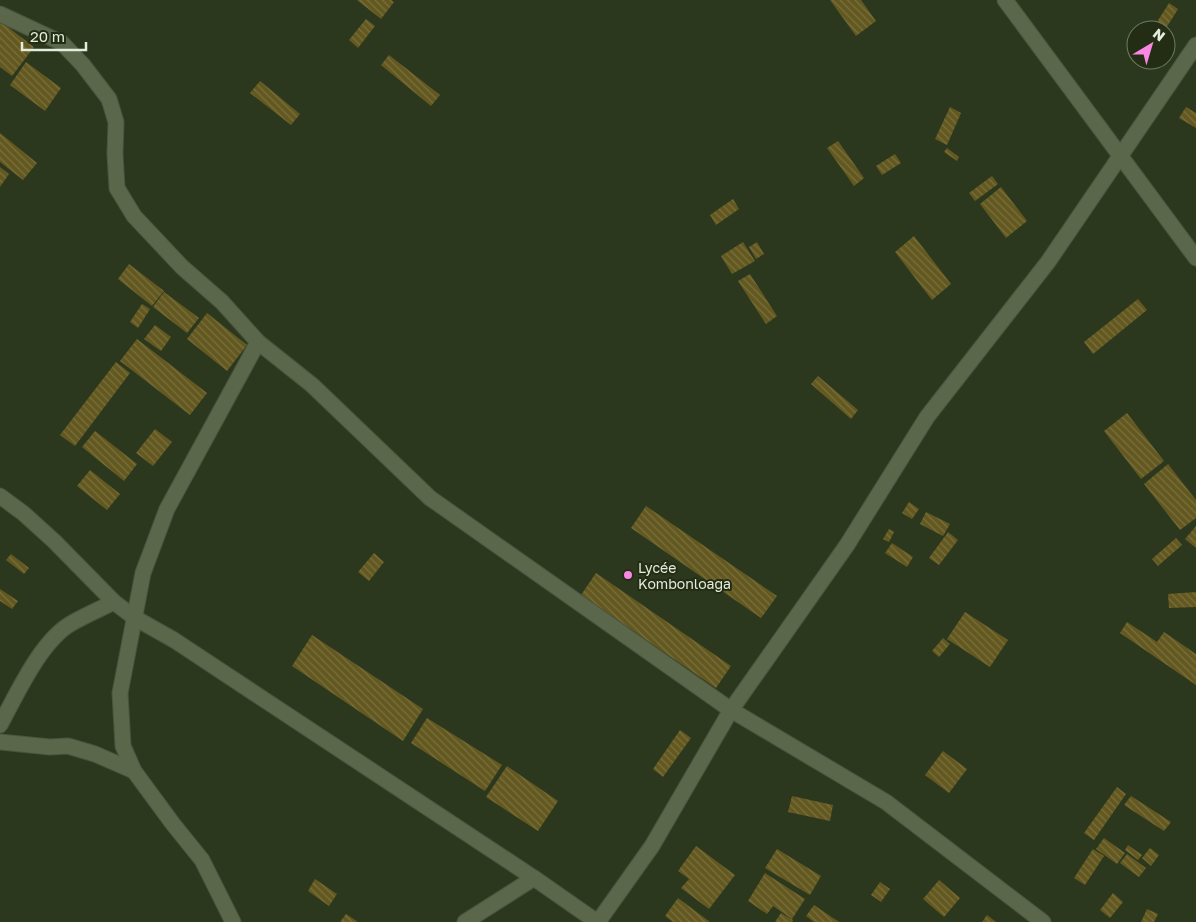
<svg xmlns="http://www.w3.org/2000/svg" width="1196" height="922" viewBox="0 0 1196 922" font-family="'Golos Text',sans-serif">
<style>
.building{fill:url(#building-back-hatch)}
.lines{fill:none;stroke-linecap:round;stroke-linejoin:round}
.minor-casing{stroke:#4a543e;stroke-width:17}
.minor{stroke:#5a674b;stroke-width:15}
.poi-dot{fill:#fb87e5;stroke:#222d14;stroke-width:2}
.labels{text-anchor:middle;dominant-baseline:central;stroke-width:4;stroke-linejoin:round;paint-order:stroke}
.poi-label{font-size:14px;fill:#e4ecdc;stroke:#222d14;text-anchor:start}
</style>
<defs>
<pattern id="building-back-hatch" width="6" height="6" patternUnits="userSpaceOnUse" patternTransform="scale(1.25)"><rect width="6" height="6" fill="#63581f"/><path d="M-1 5l2 2M0 0l6 6M5-1l2 2" fill="none" stroke="#79703f"/></pattern>
</defs>
<rect width="100%" height="100%" fill="#2c381e"/>
<g class="building">
<polygon points="357,0 391,0 394,2 381,19"/>
<polygon points="830,0 861,0 876,21 856,36"/>
<polygon points="1169,3 1178,9 1165,30 1152,30"/>
<polygon points="366,19 375,26 358,48 349,40"/>
<polygon points="0,21 34,47 12,76 0,67"/>
<polygon points="389,55 440,95 431,106 381,65"/>
<polygon points="26,62 61,88 45,111 10,85"/>
<polygon points="260,81 300,114 291,125 250,93"/>
<polygon points="950,107 961,113 947,145 935,139"/>
<polygon points="1186,107 1196,113 1196,128 1179,118"/>
<polygon points="0,133 37,163 23,180 0,162"/>
<polygon points="838,141 864,178 854,186 827,148"/>
<polygon points="947,148 959,157 957,161 944,152"/>
<polygon points="895,154 901,163 882,175 876,166"/>
<polygon points="0,167 9,174 0,187"/>
<polygon points="992,176 998,184 975,201 969,193"/>
<polygon points="1001,187 1027,221 1006,238 980,204"/>
<polygon points="733,199 739,209 716,225 710,215"/>
<polygon points="914,236 951,284 932,300 895,252"/>
<polygon points="743,242 755,261 732,274 721,256"/>
<polygon points="757,242 764,254 756,259 749,247"/>
<polygon points="129,264 164,291 152,306 118,279"/>
<polygon points="750,274 777,316 766,324 738,281"/>
<polygon points="164,292 199,318 187,333 153,307"/>
<polygon points="1138,299 1147,310 1093,354 1084,342"/>
<polygon points="142,304 150,309 138,328 130,322"/>
<polygon points="207,313 247,345 227,371 187,339"/>
<polygon points="155,325 171,337 161,351 144,339"/>
<polygon points="137,339 207,393 190,415 120,361"/>
<polygon points="116,362 130,373 75,446 60,435"/>
<polygon points="818,376 858,410 851,419 811,384"/>
<polygon points="1127,413 1164,461 1141,479 1104,431"/>
<polygon points="155,429 172,442 153,466 136,453"/>
<polygon points="95,431 137,464 124,481 82,447"/>
<polygon points="1168,464 1196,500 1196,518 1180,530 1144,484"/>
<polygon points="90,470 120,494 107,510 77,486"/>
<polygon points="909,502 919,509 912,519 902,513"/>
<polygon points="646,506 777,596 761,618 631,528"/>
<polygon points="926,512 950,524 943,536 920,524"/>
<polygon points="1196,526 1196,548 1185,539"/>
<polygon points="889,529 894,532 889,542 883,539"/>
<polygon points="948,532 958,540 939,565 929,558"/>
<polygon points="1176,538 1182,545 1158,566 1152,559"/>
<polygon points="892,543 913,557 907,567 885,553"/>
<polygon points="374,553 384,562 369,581 358,572"/>
<polygon points="11,554 29,568 24,574 6,560"/>
<polygon points="596,573 731,666 716,688 581,595"/>
<polygon points="0,589 18,601 12,609 0,601"/>
<polygon points="1196,592 1196,607 1169,608 1168,594"/>
<polygon points="965,612 1008,640 990,667 947,639"/>
<polygon points="1127,622 1157,642 1164,632 1196,654 1196,685 1120,633"/>
<polygon points="312,635 423,709 403,741 292,666"/>
<polygon points="943,638 950,644 939,657 932,651"/>
<polygon points="427,718 502,765 485,791 411,743"/>
<polygon points="680,730 691,738 663,777 653,769"/>
<polygon points="943,751 967,769 949,793 925,775"/>
<polygon points="507,766 558,801 538,831 486,797"/>
<polygon points="1117,787 1126,794 1094,840 1084,833"/>
<polygon points="792,796 833,805 830,821 788,812"/>
<polygon points="1131,796 1171,822 1164,831 1124,805"/>
<polygon points="1104,838 1125,853 1117,864 1096,849"/>
<polygon points="1128,845 1142,855 1138,860 1125,850"/>
<polygon points="696,846 735,875 709,909 681,888 689,879 678,871"/>
<polygon points="1150,848 1159,855 1151,866 1142,858"/>
<polygon points="777,849 821,876 810,895 765,868"/>
<polygon points="1093,849 1104,856 1085,885 1074,878"/>
<polygon points="1127,854 1146,868 1139,877 1120,863"/>
<polygon points="765,873 805,899 792,919 773,906 767,914 748,901"/>
<polygon points="315,879 337,894 329,906 308,891"/>
<polygon points="939,880 960,898 944,917 923,899"/>
<polygon points="880,882 890,889 881,902 871,895"/>
<polygon points="1113,893 1123,902 1110,918 1100,910"/>
<polygon points="678,898 710,922 673,922 665,916"/>
<polygon points="814,905 839,922 814,922 806,916"/>
<polygon points="1147,909 1158,914 1154,922 1141,922"/>
<polygon points="781,913 793,920 792,922 775,922"/>
<polygon points="346,914 358,922 340,922"/>
<polygon points="987,915 996,922 982,922"/>
</g>
<g class="lines">
<g class="minor-casing">
<g id="minor">
<polyline points="1005,0 1196,258"/>
<polyline points="0,14 62,43 83,65 109,99 116,122 115,154 117,188 134,216 182,267 222,302 258,342 312,385 430,498 731,710 886,802 1043,922"/>
<polyline points="0,496 23,513 54,541 114,602 135,618 174,640 534,878 597,922"/>
<path d="M0,725C17,694 41,640 72,623C86,615 100,609 114,602"/>
<polyline points="0,742 50,747 68,746 95,754 134,771"/>
<polyline points="233,922 202,860 173,824 134,771 123,746 120,693 143,573 167,509 258,342"/>
<polyline points="465,922 534,878"/>
<polyline points="598,922 652,846 731,710 847,545 927,417 1048,262 1196,45"/>
</g>
</g>
<use href="#minor" class="minor"/>
</g>
<circle class="poi-dot" cx="628" cy="575" r="5"/>
<g class="labels">
<g class="poi-label">
<text x="638" y="567">Lycée<tspan x="638" dy="16">Kombonloaga</tspan></text>
</g>
</g>
<g transform="translate(1151 45) rotate(38)"><circle r="24" fill="#222d14" stroke="#707964"/>
<path d="M0-4L9 19L0 12L-9 19Z" fill="#fb87e5"/>
<text y="-8" font-size="14" font-weight="bold" text-anchor="middle" fill="#e4ecdc">N</text>
</g>
<path d="M22 42v8h64v-8" fill="none" stroke="#e4ecdc" stroke-width="2.5"/>
<text x="30" y="42" font-size="15" fill="#e4ecdc" stroke="#222d14" stroke-width="4" paint-order="stroke">20 m</text>
</svg>
